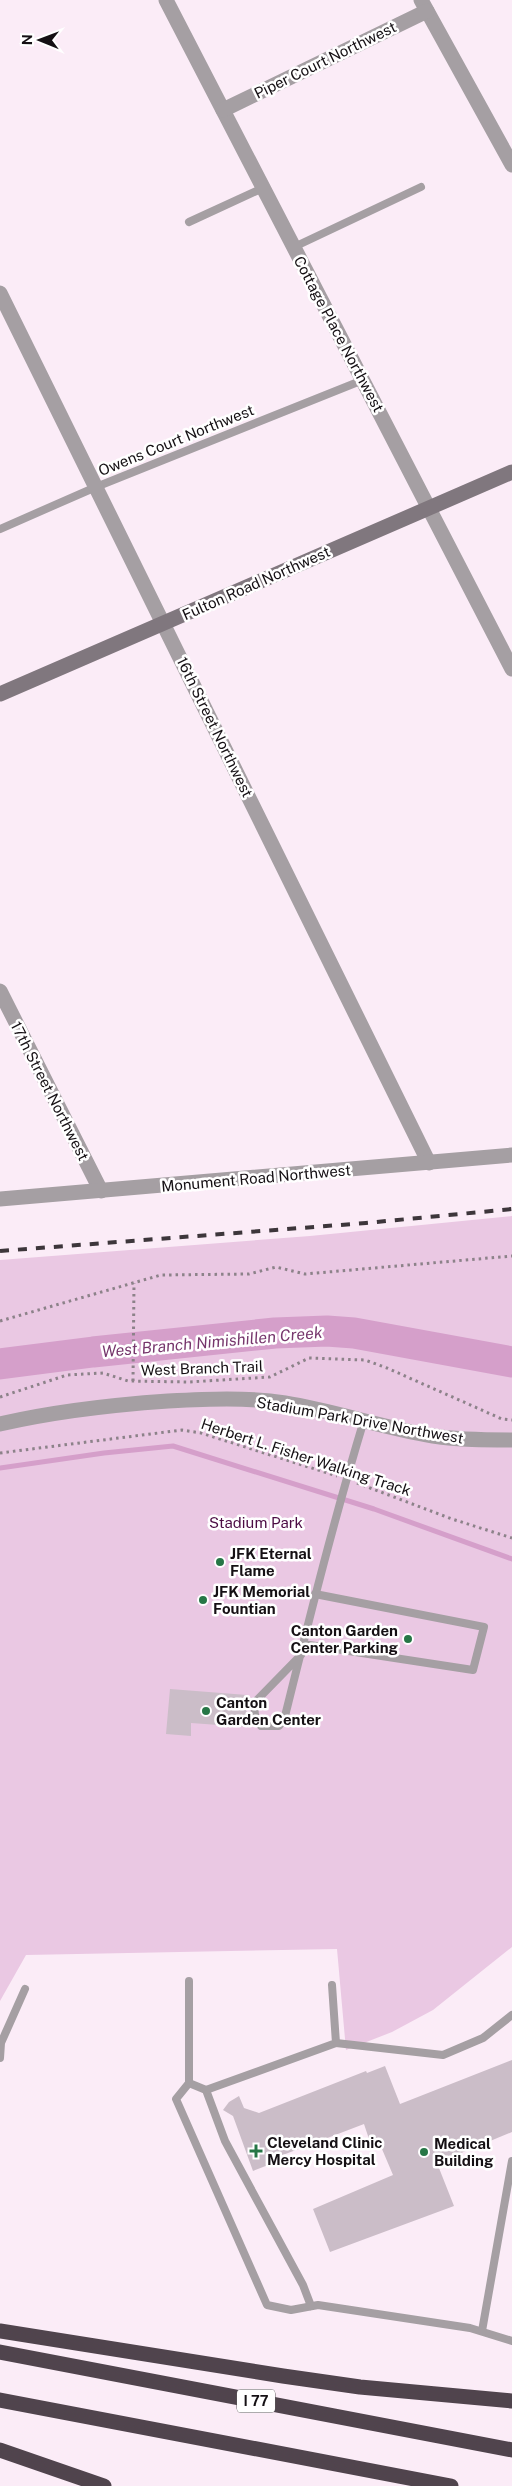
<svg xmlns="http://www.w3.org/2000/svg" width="512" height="2486" viewBox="0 0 512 2486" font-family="'Public Sans',sans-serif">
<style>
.green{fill:#eac8e3}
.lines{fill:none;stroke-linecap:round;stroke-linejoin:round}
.stream{stroke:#d59fca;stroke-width:5}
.river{stroke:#d59fca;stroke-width:31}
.building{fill:#cbbdc8}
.path{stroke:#8c8289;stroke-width:3;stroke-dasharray:2.5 4;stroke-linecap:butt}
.lane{stroke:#a59fa3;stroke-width:8}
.street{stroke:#a59fa3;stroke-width:15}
.secondary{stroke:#80777e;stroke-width:15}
.highway{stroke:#50444d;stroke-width:15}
.rail{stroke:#3d363b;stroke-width:4;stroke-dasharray:9 9;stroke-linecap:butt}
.poi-dot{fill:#267646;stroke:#fff;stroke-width:2}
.labels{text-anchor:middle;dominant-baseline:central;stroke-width:5;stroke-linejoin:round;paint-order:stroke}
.shield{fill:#fff;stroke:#5b585a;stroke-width:1}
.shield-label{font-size:14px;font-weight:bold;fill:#151014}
.street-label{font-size:15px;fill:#151014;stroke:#fff}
.park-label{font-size:15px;fill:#4c0c44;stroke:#fff}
.poi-label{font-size:15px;font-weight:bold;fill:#151014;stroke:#fff;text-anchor:start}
.water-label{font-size:16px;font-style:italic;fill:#76366c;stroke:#fff}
</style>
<rect width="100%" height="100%" fill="#fbecf7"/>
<polygon class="green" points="512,1216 512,1947 433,2010 392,2032 346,2050 337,1949 26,1955 0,2001 0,1260 310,1236"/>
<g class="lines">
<polyline class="stream" points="0,1468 104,1453 173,1446 374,1509 512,1559"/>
<polyline class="river" points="0,1364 93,1352 275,1333 327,1331 354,1333 512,1362"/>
</g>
<g class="building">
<polygon points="170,1689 247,1695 246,1727 191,1723 191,1736 166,1734"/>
<polygon points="512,2060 512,2132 437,2163 454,2206 330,2252 313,2209 393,2175 379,2142 371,2145 364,2124 275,2158 276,2162 253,2171 233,2116 223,2110 229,2102 239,2096 244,2108 259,2113 366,2071 367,2073 385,2066 400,2104"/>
</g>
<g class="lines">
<g class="path">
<polyline points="0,1321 161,1275 249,1274 276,1267 305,1274 512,1256"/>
<polyline points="133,1381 134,1283"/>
<polyline points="0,1397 67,1375 103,1373 128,1381 189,1382 270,1377 309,1358 365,1360 387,1368 502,1419 512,1420"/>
<polyline points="0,1453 182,1430 201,1433 337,1476"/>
<polyline points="357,1483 452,1519 512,1538"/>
</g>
<g class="lane">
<polyline points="189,222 263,188"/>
<polyline points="294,247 421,187"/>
<polyline points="0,529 96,487 363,380"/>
<polyline points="303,1644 473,1670 484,1627 315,1594"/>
<path d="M301,1655L257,1700C253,1711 254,1717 261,1726H279L284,1720C309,1620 334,1519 364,1420"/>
<polyline points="189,1981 189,2083 176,2099 267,2305 291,2310 318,2305 470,2328 512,2341"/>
<polyline points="336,2043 443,2055 483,2038 512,2015"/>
<polyline points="0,2058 1,2043 25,1989"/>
<polyline points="189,2083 206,2090 225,2141 303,2285 311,2306"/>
<polyline points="206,2090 336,2043 332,1985"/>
<polyline points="482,2331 512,2161"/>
</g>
<g class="street">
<polyline points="166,0 512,669"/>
<polyline points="421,0 512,165"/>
<polyline points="223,110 427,11"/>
<polyline points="0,293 429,1163"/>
<polyline points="0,991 101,1191"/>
<polyline points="0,1199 512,1155"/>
<path d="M0,1424C56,1411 111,1405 168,1401C207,1399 247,1397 285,1403C335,1411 383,1428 433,1436C459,1440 485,1440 512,1440"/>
</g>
<polyline class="secondary" points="0,694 512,472"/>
<g class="highway">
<polyline points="0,2331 283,2376 360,2387 512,2401"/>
<polyline points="0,2352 512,2450"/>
<polyline points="0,2400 451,2486"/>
<polyline points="0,2450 104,2486"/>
</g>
<polyline class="rail" points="0,1251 366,1223 512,1209"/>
</g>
<g class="poi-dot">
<circle cx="220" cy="1562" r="5"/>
<circle cx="203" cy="1600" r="5"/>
<circle cx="408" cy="1639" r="5"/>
<circle cx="206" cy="1711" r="5"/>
<path d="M253.5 2143.5h5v5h5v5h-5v5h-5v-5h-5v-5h5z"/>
<circle cx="424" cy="2152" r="5"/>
</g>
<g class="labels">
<rect class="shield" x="237" y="2389.5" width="38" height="23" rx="4"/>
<g class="shield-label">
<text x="256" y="2401">I 77</text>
</g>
<g class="street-label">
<text transform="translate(325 60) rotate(-26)">Piper Court Northwest</text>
<text transform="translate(339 334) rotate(62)">Cottage Place Northwest</text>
<text transform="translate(176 440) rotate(-22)">Owens Court Northwest</text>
<text transform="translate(256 583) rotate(-24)">Fulton Road Northwest</text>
<text transform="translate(215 727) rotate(64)">16th Street Northwest</text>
<text transform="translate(50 1091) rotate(63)">17th Street Northwest</text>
<text transform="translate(256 1178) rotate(-5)">Monument Road Northwest</text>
<text transform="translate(202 1368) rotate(-2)">West Branch Trail</text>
<text transform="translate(360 1420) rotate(10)">Stadium Park Drive Northwest</text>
<text transform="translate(306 1457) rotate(18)">Herbert L. Fisher Walking Track</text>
</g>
<g class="park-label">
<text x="256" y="1522">Stadium Park</text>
</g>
<g class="poi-label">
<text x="230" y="1553">JFK Eternal<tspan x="230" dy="17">Flame</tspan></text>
<text x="213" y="1591">JFK Memorial<tspan x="213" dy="17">Fountian</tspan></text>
<text x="398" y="1630" text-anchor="end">Canton Garden<tspan x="398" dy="17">Center Parking</tspan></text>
<text x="216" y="1702">Canton<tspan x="216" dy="17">Garden Center</tspan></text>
<text x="267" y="2142">Cleveland Clinic<tspan x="267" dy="17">Mercy Hospital</tspan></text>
<text x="434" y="2143">Medical<tspan x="434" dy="17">Building</tspan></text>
</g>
<g class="water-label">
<text transform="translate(212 1342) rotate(-5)">West Branch Nimishillen Creek</text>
</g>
</g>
<g transform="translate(40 40) rotate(271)" stroke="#ffffff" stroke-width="4" paint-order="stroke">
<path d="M0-4L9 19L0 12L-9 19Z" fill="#151014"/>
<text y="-8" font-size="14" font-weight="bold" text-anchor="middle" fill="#151014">N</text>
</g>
</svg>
